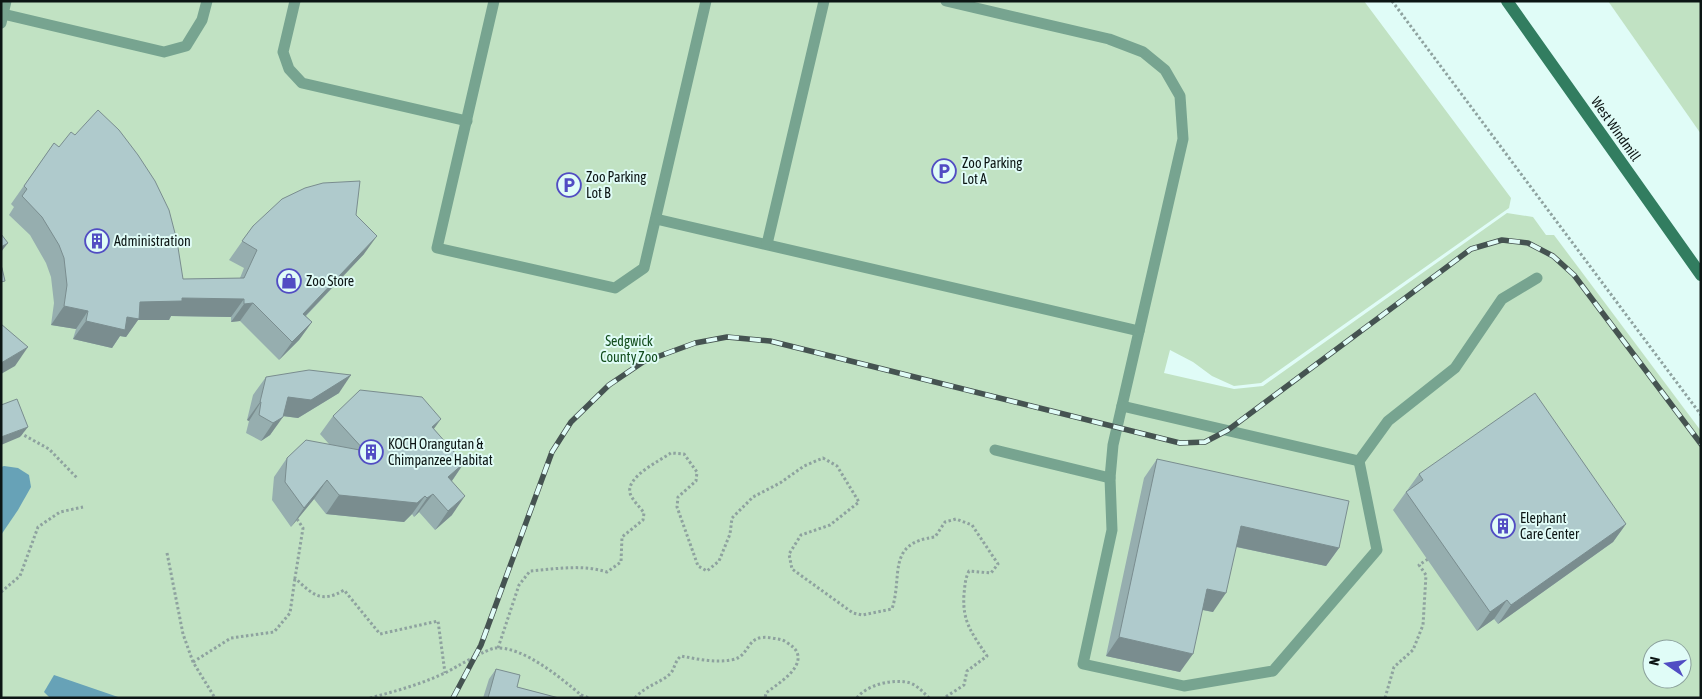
<svg xmlns="http://www.w3.org/2000/svg" width="1702" height="699" viewBox="0 0 1702 699" font-family="'Asap Condensed',sans-serif">
<style>
.green{fill:#c1e2c3;fill-rule:evenodd}
.water{fill:#67a2b7}
.lines{fill:none;stroke-linecap:round;stroke-linejoin:round}
.path{stroke:#8ea29f;stroke-width:3;stroke-dasharray:2.5 2.5;stroke-linecap:butt}
.lane{stroke:#77a490;stroke-width:11}
.secondary{stroke:#327d60;stroke-width:12}
.rail-casing{stroke:#455351;stroke-width:5.5}
.rail{stroke:#e0fcf7;stroke-width:4;stroke-dasharray:11;stroke-linecap:butt}
.wall{fill:#96aeaf}
.shaded-wall{fill:#7a8d8f}
.building{fill:#afcacc;stroke:#7a8d8f}
.labels{text-anchor:middle;dominant-baseline:central;stroke-width:4;stroke-linejoin:round;paint-order:stroke}
.street-label{font-size:14px;fill:#0c1514;stroke:#e0fcf7}
.poi-label{font-size:14px;fill:#0c1514;stroke:#e0fcf7;text-anchor:start}
.park-label{font-size:14px;fill:#134d1d;stroke:#e0fcf7}
</style>
<rect width="100%" height="100%" fill="#e0fcf7"/>
<g class="green">
<path d="M1,1H1364L1511,198L1509,208L1261,383L1234,386L1212,376L1193,362L1170,350L1164,373L1234,389L1263,386L1507,213L1533,217L1546,235H1554L1701,431V698H1ZM1652,649H1682V679H1652Z"/>
<polygon points="1608,1 1701,1 1701,134"/>
</g>
<g class="water">
<polygon points="4,466 18,468 29,475 31,487 18,510 1,535 1,467"/>
<polygon points="54,675 121,698 50,698 44,692"/>
</g>
<g class="lines">
<g class="path">
<polyline points="1392,1 1701,415"/>
<polyline points="20,433 49,449 78,479"/>
<path d="M297,519L303,528L295,578C312,594 321,604 344,590L380,634L438,621L445,673"/>
<polyline points="167,553 183,634 193,662 215,698"/>
<polyline points="1,592 20,576 38,527 60,512 83,507"/>
<path d="M498,648L519,585L530,571C556,569 582,564 607,572L621,562L622,537L643,520L644,513C640,507 632,500 630,493C626,477 659,461 671,453L684,454L697,472L696,481L678,497L677,507L698,566L707,571L719,561L730,534L732,518L753,497L780,483L804,466L823,458L837,466L859,502L830,525L801,535L789,554L792,569L853,613L862,615L892,609C903,575 886,543 935,537L945,522L956,519L972,525L998,564L991,573L969,571C965,579 965,585 964,594C962,622 972,633 987,656L967,671L964,685L944,698"/>
<polyline points="193,662 231,638 274,632 290,613 295,578"/>
<polyline points="581,695 589,698"/>
<path d="M370,698C396,691 422,684 447,672C456,667 487,649 495,648C523,646 561,678 581,695V698"/>
<path d="M635,698C645,686 660,683 670,674C675,669 674,662 681,656C697,659 715,663 731,660C752,657 744,633 772,638C777,639 782,639 786,642C792,646 797,649 798,656C800,671 776,685 766,693L765,698"/>
<path d="M857,698C866,685 894,678 910,683C918,686 923,692 929,698"/>
<polyline points="1385,698 1394,667 1413,650 1423,625 1426,575 1419,565 1428,559"/>
</g>
<g class="lane">
<polyline points="295,1 283,52 289,69 302,83 467,121"/>
<polyline points="494,1 437,248 615,288 644,268 706,1"/>
<polyline points="946,1 1109,39 1143,52 1165,70 1180,96 1183,139 1113,445 1110,478 1112,530 1083,664 1184,686 1273,671 1377,550 1359,461"/>
<polyline points="3,14 164,52 186,46 202,20 207,1"/>
<polyline points="1,23 6,1"/>
<polyline points="656,219 1139,331"/>
<polyline points="767,244 824,1"/>
<polyline points="1122,406 1359,461 1388,421 1455,368 1502,299 1537,278"/>
<polyline points="995,450 1110,478"/>
</g>
<polyline class="secondary" points="1507,1 1701,275"/>
<g class="rail-casing">
<polyline id="rail" points="453,698 481,645 552,452 571,422 609,385 643,362 695,343 727,337 770,341 1180,443 1205,442 1228,430 1471,249 1502,240 1528,243 1553,256 1574,275 1701,444"/>
</g>
<use href="#rail" class="rail"/>
</g>
<g class="wall">
<polygon points="54,143 183,279 240,278 244,268 229,260 253,226 356,215 364,254 306,316 312,322 299,340 279,360 240,321 231,322 231,317 171,316 169,320 138,320 126,337 120,336 112,348 73,339 76,329 51,325 54,303 51,277 46,263 30,235 9,215 14,207 11,204"/>
<polygon points="266,377 339,393 298,418 283,416 270,435 261,441 246,433 249,421 247,420 253,395"/>
<polygon points="333,416 434,429 464,463 452,481 452,515 435,530 419,512 414,517 412,514 404,522 326,514 314,499 291,527 272,500 274,477 287,458 329,444 320,434"/>
<polygon points="1157,459 1339,548 1326,566 1236,547 1213,612 1202,610 1180,672 1106,656 1144,478"/>
<polygon points="1419,474 1626,524 1613,542 1498,624 1494,619 1477,631 1393,510"/>
<polygon points="496,669 517,687 559,698 483,698 489,679"/>
</g>
<g class="shaded-wall">
<polygon points="377,236 364,254 290,332 303,314"/>
<polygon points="8,243 1,252 1,247"/>
<polygon points="182,298 244,299 231,317 171,316 169,320 138,320 126,337 120,336 112,348 73,339 86,321 140,302"/>
<polygon points="253,303 240,321 231,322 244,304"/>
<polygon points="64,306 88,311 76,329 51,325"/>
<polygon points="312,322 299,340 279,360 292,342"/>
<polygon points="28,347 15,366 1,374 1,363"/>
<polygon points="351,375 339,393 298,418 275,415 288,397"/>
<polygon points="260,402 261,402 249,421 247,420"/>
<polygon points="283,417 270,435 261,441 273,423"/>
<polygon points="441,419 428,437 432,427"/>
<polygon points="28,427 20,437 1,445 1,437"/>
<polygon points="464,463 451,482 448,477"/>
<polygon points="327,480 314,499 291,527 304,508"/>
<polygon points="433,494 419,512 414,517 427,498"/>
<polygon points="339,495 425,496 412,514 404,522 326,514"/>
<polygon points="465,496 452,515 435,530 448,511"/>
<polygon points="1626,524 1613,542 1498,624 1511,605"/>
<polygon points="1241,526 1339,548 1326,566 1228,545"/>
<polygon points="1207,589 1226,593 1213,612 1194,608"/>
<polygon points="1507,600 1494,619 1477,631 1490,612"/>
<polygon points="1119,637 1193,654 1180,672 1106,656"/>
</g>
<g class="building">
<polygon points="98,110 119,130 138,155 155,181 169,210 177,241 183,279 244,278 257,250 242,241 253,226 282,199 305,188 323,183 360,181 356,215 377,236 303,314 312,322 292,342 253,303 244,304 244,299 182,298 182,301 140,302 139,319 127,317 125,330 86,321 88,311 64,306 67,285 64,258 59,245 42,217 22,196 27,189 24,186 54,143 59,147 71,132 75,135"/>
<polygon points="1,234 8,243 1,247"/>
<polygon points="1,266 2,268 5,281 1,282"/>
<polygon points="1,324 28,347 1,363"/>
<polygon points="309,370 351,375 311,400 288,397 283,417 273,423 259,415 261,402 260,402 266,377"/>
<polygon points="360,390 422,397 441,419 432,427 464,463 448,477 465,496 448,511 433,494 427,498 425,496 417,503 339,495 327,480 304,508 285,482 287,458 306,440 365,451 333,416"/>
<polygon points="1535,393 1626,524 1511,605 1507,600 1490,612 1406,492 1423,480 1419,474"/>
<polygon points="17,399 28,427 1,437 1,405"/>
<polygon points="1157,459 1349,501 1339,548 1241,526 1226,593 1207,589 1193,654 1119,637"/>
<polygon points="496,669 520,675 517,687 559,698 488,698"/>
</g>
<defs>
<g id="parking-ring" transform="scale(1.25)"><circle r="9.5" fill="#e0fcf7" stroke="#514cc3" stroke-width="1.5"/><path d="M-3.5-5.5H1a3.5 3.5 0 0 1 0 7H-1V5.5H-3.5ZM-1-3.4V-.6H.8a1.4 1.4 0 0 0 0-2.8Z" fill="#514cc3"/></g>
<g id="building-ring" transform="scale(1.25)"><circle r="9.5" fill="#e0fcf7" stroke="#514cc3" stroke-width="1.5"/><path d="M-4-6H4V6H1V3H-1V6H-4ZM-2.5-4.3h1.7v1.8h-1.7ZM.8-4.3h1.7v1.8H.8ZM-2.5-1h1.7V.8h-1.7ZM.8-1h1.7V.8H.8Z" fill="#514cc3"/></g>
<g id="shop-ring" transform="scale(1.25)"><circle r="9.5" fill="#e0fcf7" stroke="#514cc3" stroke-width="1.5"/><path d="M-5-2.5h2.3a2.7 3.5 0 0 1 5.4 0H5L5.5 6h-11ZM-1.5-2.5h3a1.5 2.3 0 0 0-3 0Z" fill="#514cc3"/></g>
</defs>
<g fill-rule="evenodd">
<use href="#parking-ring" x="944" y="171"/>
<use href="#parking-ring" x="569" y="185"/>
<use href="#building-ring" x="97" y="241"/>
<use href="#shop-ring" x="289" y="281"/>
<use href="#building-ring" x="371" y="452"/>
<use href="#building-ring" x="1503" y="526"/>
</g>
<g class="labels">
<g class="street-label">
<text transform="translate(1616 129) rotate(55)">West Windmill</text>
</g>
<g class="poi-label">
<text x="962" y="163">Zoo Parking<tspan x="962" dy="16">Lot A</tspan></text>
<text x="586" y="177">Zoo Parking<tspan x="586" dy="16">Lot B</tspan></text>
<text x="114" y="241">Administration</text>
<text x="306" y="281">Zoo Store</text>
<text x="388" y="444">KOCH Orangutan &amp;<tspan x="388" dy="16">Chimpanzee Habitat</tspan></text>
<text x="1520" y="518">Elephant<tspan x="1520" dy="16">Care Center</tspan></text>
</g>
<g class="park-label">
<text x="629" y="341">Sedgwick<tspan x="629" dy="16">County Zoo</tspan></text>
</g>
</g>
<rect width="1702" height="699" fill="none" stroke="#0c1514" stroke-width="5"/>
<g transform="translate(1667 664) rotate(283)"><circle r="24" fill="#e0fcf7" stroke="#8ba09c"/>
<path d="M0-4L9 19L0 12L-9 19Z" fill="#514cc3"/>
<text y="-8" font-size="14" font-weight="bold" text-anchor="middle" fill="#0c1514">N</text>
</g>
</svg>
